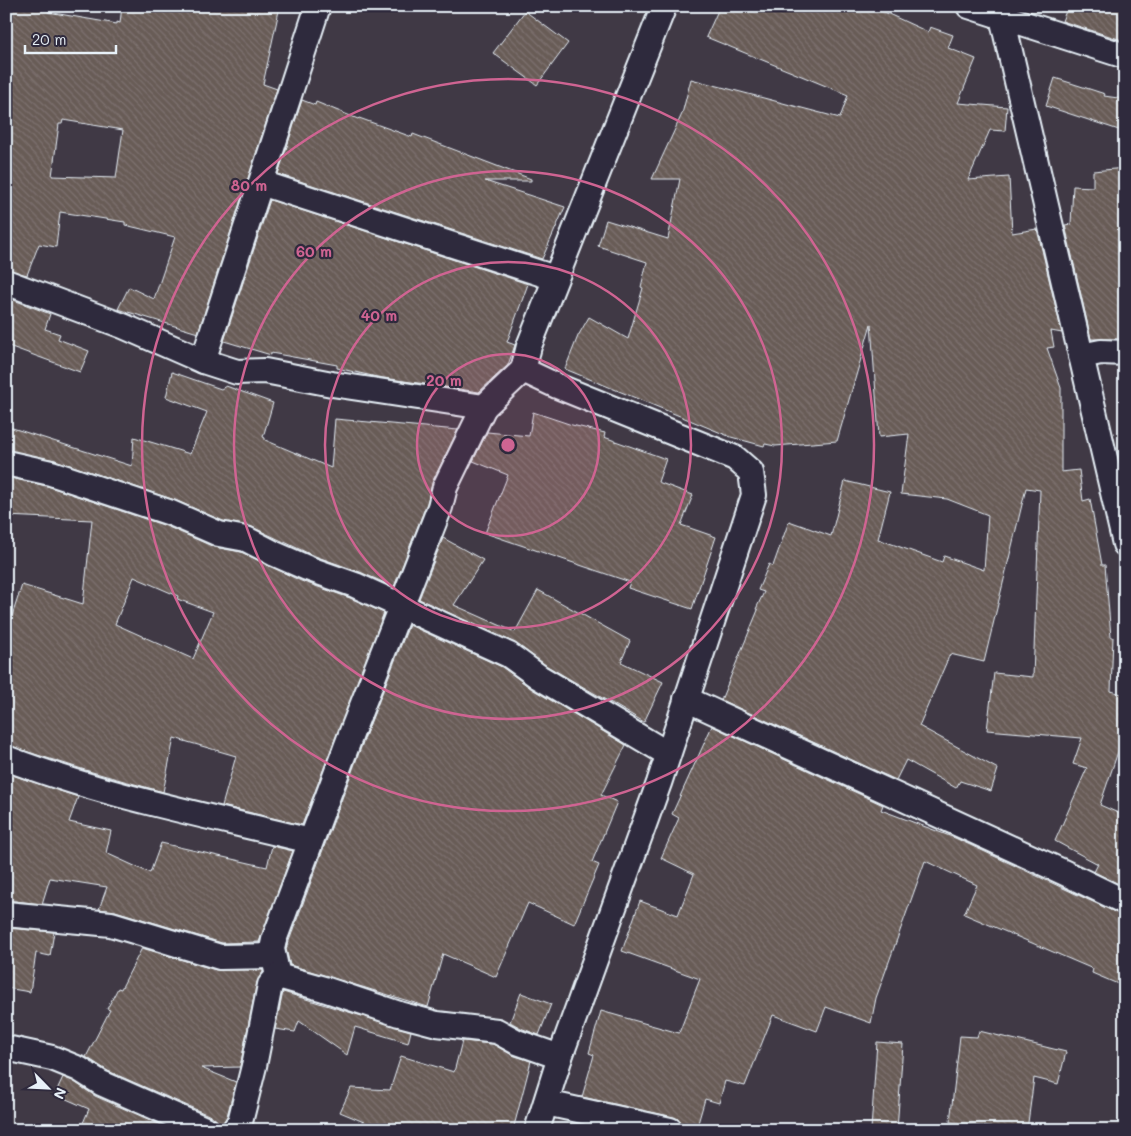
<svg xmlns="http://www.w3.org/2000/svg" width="1131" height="1136" viewBox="0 0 1131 1136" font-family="Mali,sans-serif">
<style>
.building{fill:url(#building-back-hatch);stroke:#e8f1f8;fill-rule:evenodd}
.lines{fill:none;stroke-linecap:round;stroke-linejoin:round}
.minor-casing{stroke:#e8f1f8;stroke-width:28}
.minor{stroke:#2f2a3d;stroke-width:24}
.ring{fill:none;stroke:#cf6492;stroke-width:2.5}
.centre{fill:#cf6492;stroke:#2f2a3d;stroke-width:2.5}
.ring-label{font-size:15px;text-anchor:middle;font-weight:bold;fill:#cf6492;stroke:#2f2a3d;stroke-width:4.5;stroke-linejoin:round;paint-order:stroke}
</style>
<defs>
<pattern id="building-back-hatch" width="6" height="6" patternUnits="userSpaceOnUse" patternTransform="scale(1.25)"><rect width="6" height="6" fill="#685b57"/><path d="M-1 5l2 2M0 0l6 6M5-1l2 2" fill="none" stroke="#7e7370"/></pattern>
</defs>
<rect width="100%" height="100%" fill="#403945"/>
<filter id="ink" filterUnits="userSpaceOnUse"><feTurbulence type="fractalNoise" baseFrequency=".02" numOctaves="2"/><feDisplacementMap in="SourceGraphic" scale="10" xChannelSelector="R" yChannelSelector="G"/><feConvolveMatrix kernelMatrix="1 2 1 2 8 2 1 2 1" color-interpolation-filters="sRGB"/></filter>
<g filter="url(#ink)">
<g class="building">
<path d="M6,6H49L48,12L117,24V22L120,23L122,6H280L263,84L277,89L198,333L118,309L129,287L154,299L175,237L125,225V222L60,212L56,247L39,244L27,275L6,269ZM63,120L123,130L116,178L52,176L59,124H62Z"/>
<polygon points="720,6 871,6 928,32 930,27 953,35 948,48 976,59 958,103 1007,107 1005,131 990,130 968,180 1009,177 1012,233 1037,229 1062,333 1051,331 1054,347 1047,348 1061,388 1061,472 1079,470 1083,501 1090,499 1102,565 1105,565 1111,637 1113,637 1111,691 1125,695 1125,731 1100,805 1125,816 1125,887 1094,872 1098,864 1055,841 1087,768 1073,764 1082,738 987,730 994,673 1033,677 1040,490 1026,488 984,662 950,654 919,726 998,769 991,791 960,781 956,788 906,760 896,780 721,700 758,610 756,609 764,592 758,590 769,564 773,566 789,521 831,536 845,481 890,492 878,539 942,562 944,556 984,570 988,515 947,499 901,494 909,434 879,437 871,324 837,441 775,446 765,444 764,446 731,437 565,369 578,336 589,317 628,339 643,288 641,287 647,262 598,246 606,220 668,239 680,179 652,179 682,114 691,79 840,118 848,95 706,37"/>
<polygon points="1068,6 1125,6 1125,41 1062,21"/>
<polygon points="525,11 568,43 537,85 493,53"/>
<polygon points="1055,78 1105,94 1104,96 1125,99 1125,132 1046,106"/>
<polygon points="302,100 315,105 316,102 358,119 359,118 412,137 413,134 531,179 531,181 485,181 565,207 542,259 278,174"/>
<polygon points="1125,168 1125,339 1091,339 1065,225 1071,224 1073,186 1093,187 1093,171"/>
<polygon points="270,200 528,284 507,342 515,345 508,365 479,392 377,377 337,368 337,365 271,353 271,355 224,341"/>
<polygon points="6,297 50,314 45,329 60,334 58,339 89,351 80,372 6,345"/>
<polygon points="172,372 221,389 226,386 273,403 263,437 265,438 265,440 331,468 335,419 458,430 433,481 427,503 394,587 360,572 312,555 252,527 223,521 175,500 55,460 6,450 6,426 132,466 134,437 190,454 207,412 166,397"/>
<polygon points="533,412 572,425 605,433 604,437 666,459 658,482 693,495 681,525 716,537 692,609 628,588 630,582 485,533 508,475 473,461 487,432 529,436"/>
<path d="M6,477L47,486L166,526L214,547L241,552L301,581L350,598L384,613L302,825L222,806L236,756L174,738L163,792L85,770L6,745V634L22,585L83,604L92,520L6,516ZM134,577L178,596L177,599L213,612L193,659L115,624Z"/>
<polygon points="443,538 483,560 454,605 515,632 538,590 630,641 621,662 663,682 644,722 547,666 515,643 419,599"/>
<polygon points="409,625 502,667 532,689 626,745 601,795 617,802 592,862 599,865 574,924 528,903 496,977 443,954 428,1007 290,965 286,949 366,734"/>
<polygon points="712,726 883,805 881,810 955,838 1119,914 1125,916 1125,987 1092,973 1093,969 964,914 977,885 925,861 876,998 871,1023 826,1007 817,1031 773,1015 745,1086 725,1081 719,1103 705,1099 696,1130 683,1130 680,1120 673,1117 582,1097 594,1055 589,1053 601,1011 679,1033 700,979 622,951 640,901 678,915 694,874 661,858 679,818 672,814"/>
<polygon points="6,773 78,797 69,822 111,831 106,853 150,873 161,843 267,867 272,846 293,851 259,942 222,943 115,911 99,909 107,887 50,878 42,904 6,900"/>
<polygon points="6,928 54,932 50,956 36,953 30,992 6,988"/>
<polygon points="142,948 216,970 263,970 263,972 257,982 240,1067 201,1068 236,1082 227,1116 222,1125 213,1117 108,1071 86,1057 110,1010 107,1009 118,988 121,989"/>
<polygon points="283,992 411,1031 408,1043 355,1027 347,1055 299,1021 295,1032 275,1029"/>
<polygon points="521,993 551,1004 539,1035 523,1029 510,1022"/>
<polygon points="979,1031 1066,1052 1058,1084 1034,1078 1027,1130 1012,1130 950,1122 960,1036 977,1037"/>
<polygon points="462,1041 493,1044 512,1055 531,1061 513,1130 383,1130 340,1112 351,1088 390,1090 401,1056 454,1072"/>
<polygon points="877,1042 903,1044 897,1130 871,1130"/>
<polygon points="63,1077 73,1081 95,1096 173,1130 99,1130 83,1123 89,1109 55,1094"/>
</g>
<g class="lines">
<g class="minor-casing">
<g id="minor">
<polyline points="969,6 1125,56"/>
<polyline points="1006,6 1002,17 1125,544"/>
<polyline points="261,183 555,278"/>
<polyline points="6,282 123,326 203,361 237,372 265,371 332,384 484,407 523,370"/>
<polyline points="1081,356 1101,352 1125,353"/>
<polyline points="203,361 318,6"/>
<polyline points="6,463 51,473 171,513 219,534 246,539 275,554 307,568 355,585 509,655 539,677 668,754"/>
<polyline points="686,699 1063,872 1125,902"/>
<path d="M6,758C104,796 209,816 310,841"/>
<polyline points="6,914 111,924 220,957 273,956"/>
<polyline points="278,976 272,949 274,940 353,729 440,507 445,487 484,407"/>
<polyline points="278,976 324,989 399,1014 437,1024 497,1031 517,1042 560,1057"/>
<polyline points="6,1048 52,1058 79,1069 101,1083 207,1130"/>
<polyline points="546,1103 670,1130"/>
<polyline points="234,1130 240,1122 254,1066 270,985 278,976"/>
<polyline points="537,1130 560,1057 659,783 754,495 751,472 735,458 557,386 523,370 529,346 664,6"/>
</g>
</g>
<use href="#minor" class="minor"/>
</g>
</g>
<circle cx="508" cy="445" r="91" fill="#cf6492" fill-opacity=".12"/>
<g class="ring">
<circle cx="508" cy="445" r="91"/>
<circle cx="508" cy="445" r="183"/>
<circle cx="508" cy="445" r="274"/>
<circle cx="508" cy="445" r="366"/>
</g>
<circle cx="508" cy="445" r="8" class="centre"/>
<g class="ring-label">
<text x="249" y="191">80 m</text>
<text x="314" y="257">60 m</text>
<text x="379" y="321">40 m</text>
<text x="444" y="386">20 m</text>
</g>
<rect width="1131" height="1136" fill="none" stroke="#2f2a3d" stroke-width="25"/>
<rect x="12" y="12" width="1106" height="1111" fill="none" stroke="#e8f1f8" stroke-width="2" filter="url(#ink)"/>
<g transform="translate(48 1088) rotate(114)" stroke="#2f2a3d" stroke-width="4" paint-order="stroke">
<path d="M0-4L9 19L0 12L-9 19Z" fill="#e8f1f8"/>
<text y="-8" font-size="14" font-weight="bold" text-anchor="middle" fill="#e8f1f8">N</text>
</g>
<path d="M25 45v8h91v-8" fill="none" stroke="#e8f1f8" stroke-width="2.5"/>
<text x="32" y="45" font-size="15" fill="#e8f1f8" stroke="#2f2a3d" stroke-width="4" paint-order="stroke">20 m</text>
</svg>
